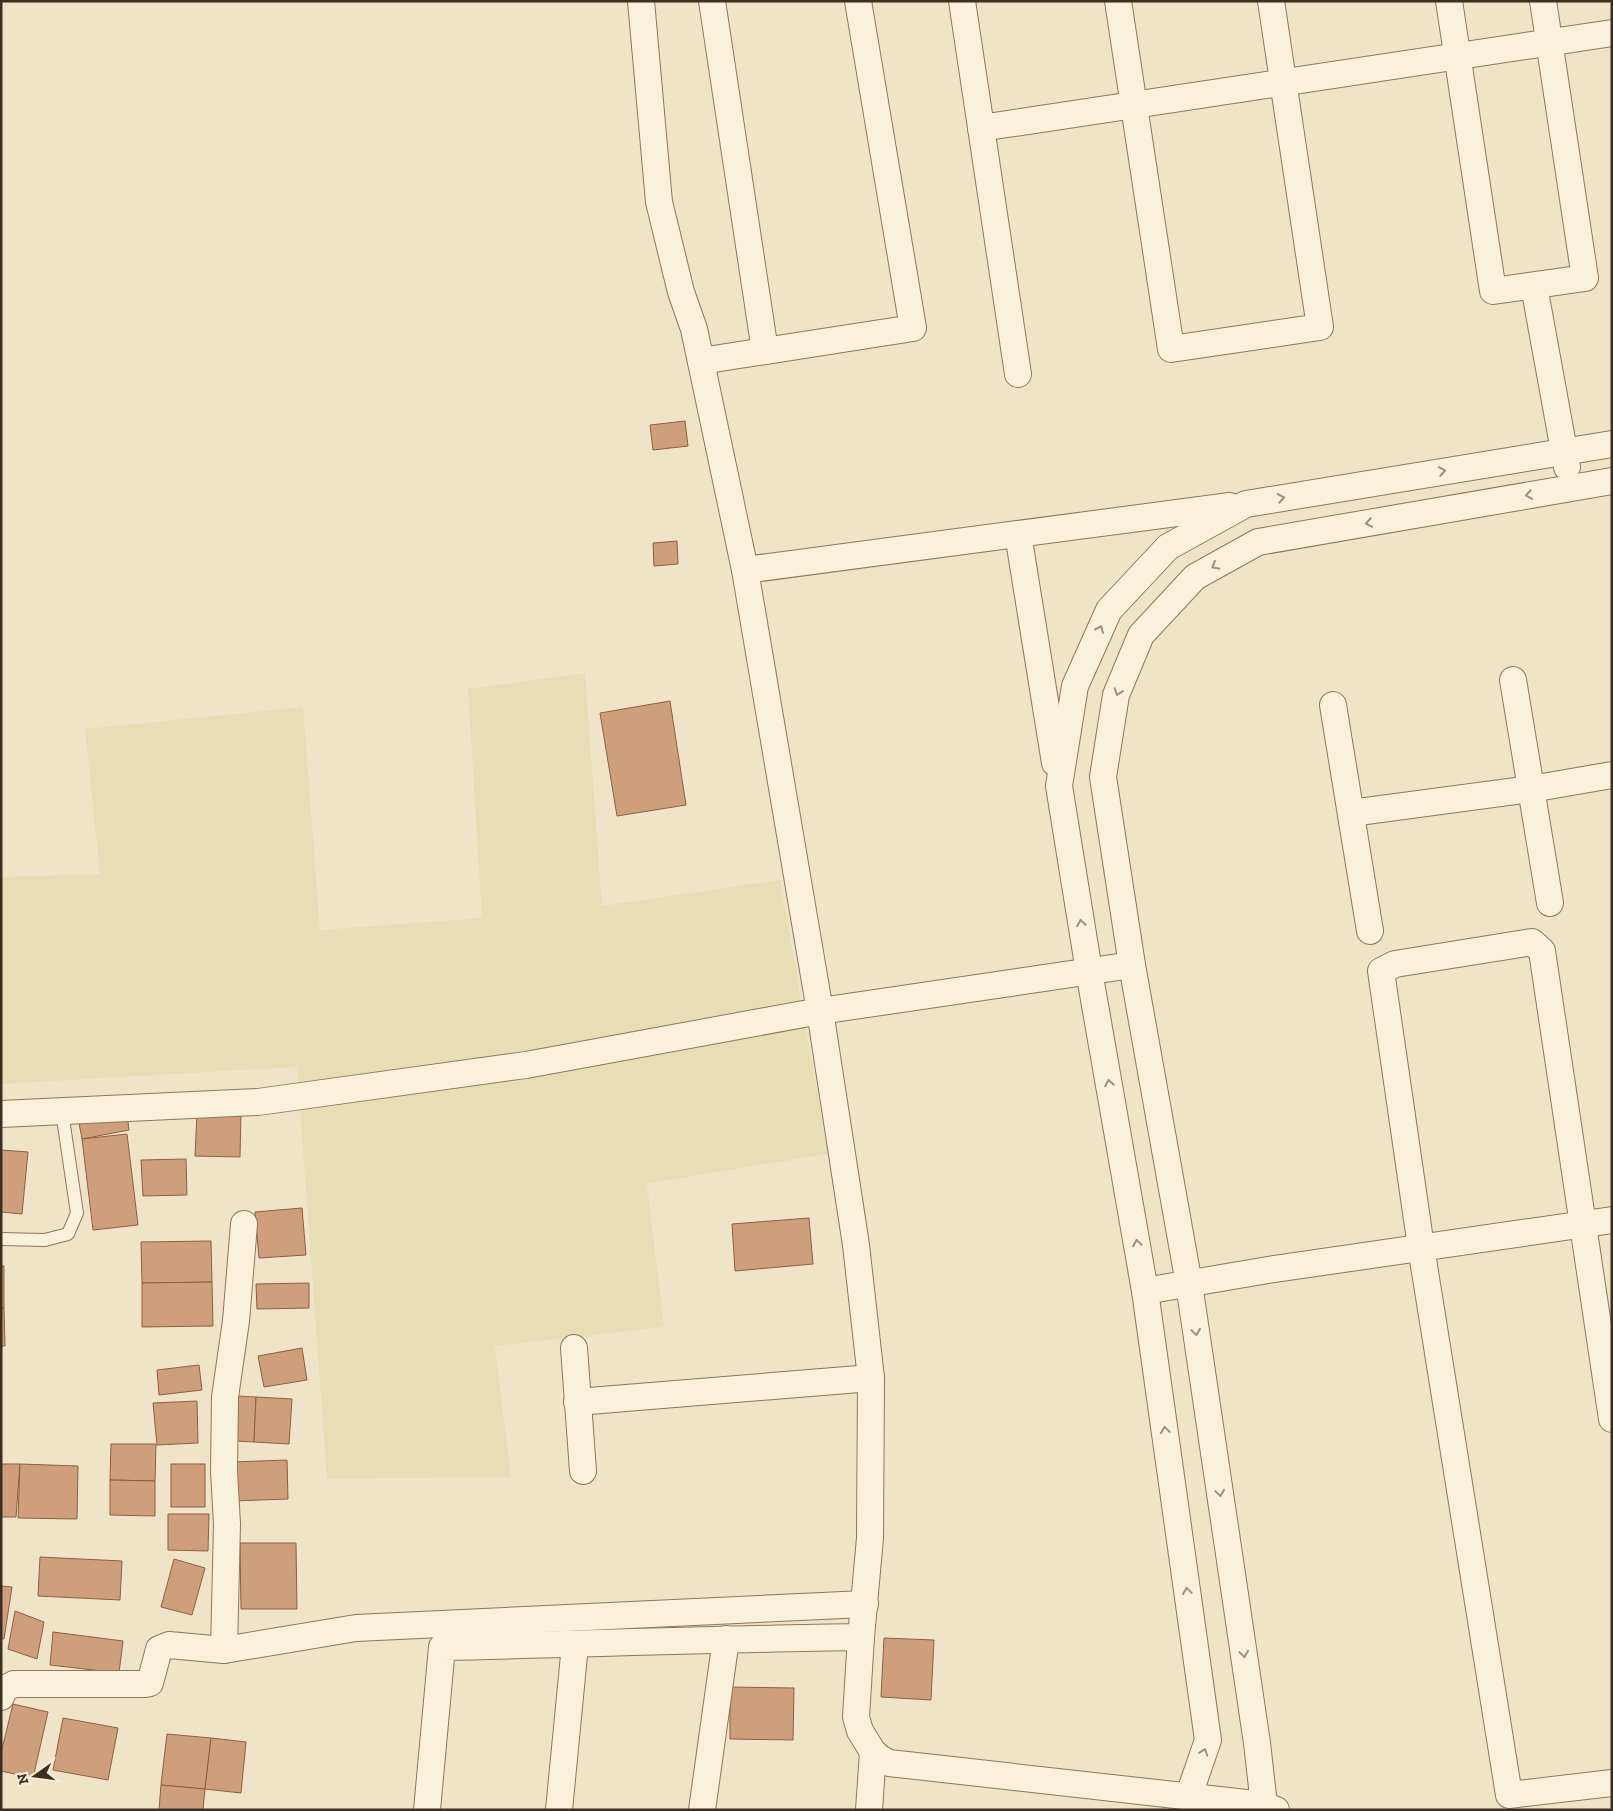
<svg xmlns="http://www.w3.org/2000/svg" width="1613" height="1811" viewBox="0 0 1613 1811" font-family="'Zilla Slab',serif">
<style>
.farmland{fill:#e6deb5}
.building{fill:#cf9f7d;stroke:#8d5f41}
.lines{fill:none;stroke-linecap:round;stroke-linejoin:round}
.service-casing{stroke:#8d765c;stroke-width:14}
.minor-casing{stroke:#8d765c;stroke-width:28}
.service{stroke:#faf1dc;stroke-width:12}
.minor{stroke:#faf1dc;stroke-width:26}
.oneway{stroke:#9c907e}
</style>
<rect width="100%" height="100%" fill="#f0e4c8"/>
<polygon class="farmland" points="585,673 602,906 780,880 828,1154 647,1184 664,1327 495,1346 511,1477 327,1479 297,1067 1,1084 1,877 100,874 85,729 303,707 320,930 482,918 468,689"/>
<g class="building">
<polygon points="685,421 688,446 653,450 650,425"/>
<polygon points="677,541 678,564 654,566 653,543"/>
<polygon points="670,701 686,805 617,816 600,713"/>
<polygon points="197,1112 241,1113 240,1157 195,1156"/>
<polygon points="127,1114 129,1130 82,1139 79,1123"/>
<polygon points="127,1134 138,1225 93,1230 82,1139"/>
<polygon points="1,1150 28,1152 22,1214 1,1212"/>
<polygon points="186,1159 187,1195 143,1196 141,1160"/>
<polygon points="302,1208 306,1255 259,1258 255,1212"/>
<polygon points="809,1218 813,1264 735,1271 732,1224"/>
<polygon points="211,1241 212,1282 142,1283 141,1242"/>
<rect x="1" y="1266" width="3" height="42"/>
<polygon points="212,1282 213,1326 142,1327 142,1283"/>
<polygon points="309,1283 309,1308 257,1309 256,1284"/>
<polygon points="1,1308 4,1308 5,1346 1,1346"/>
<polygon points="302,1348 307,1380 264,1387 258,1356"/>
<polygon points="199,1365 202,1390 159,1395 157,1370"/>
<polygon points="237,1396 256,1397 254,1442 235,1441"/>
<polygon points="256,1397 292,1399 289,1444 254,1442"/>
<polygon points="197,1401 198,1443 157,1445 153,1403"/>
<polygon points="111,1444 156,1444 155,1481 110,1480"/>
<polygon points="287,1460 288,1499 233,1501 232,1462"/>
<polygon points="1,1464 20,1464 16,1517 1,1517"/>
<polygon points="20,1464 78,1466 77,1519 18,1518"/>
<rect x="171" y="1464" width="34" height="43"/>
<polygon points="110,1480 155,1481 155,1516 110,1515"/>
<polygon points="168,1514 209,1514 208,1551 168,1550"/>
<polygon points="240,1543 296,1543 297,1609 241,1609"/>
<polygon points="40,1557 122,1561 120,1600 38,1596"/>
<polygon points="174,1559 205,1568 192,1615 161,1607"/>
<polygon points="1,1586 12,1587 4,1639 1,1639"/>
<polygon points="15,1611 44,1622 37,1659 8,1649"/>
<polygon points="53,1632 123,1641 119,1673 50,1665"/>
<polygon points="884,1638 934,1640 931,1700 881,1697"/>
<polygon points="730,1687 794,1688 793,1740 730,1739"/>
<polygon points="13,1704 48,1712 33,1778 1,1771 1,1753"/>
<polygon points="63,1718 118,1728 108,1780 53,1770"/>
<polygon points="167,1734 211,1738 205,1789 161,1785"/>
<polygon points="211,1738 246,1742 241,1793 205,1789"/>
<polygon points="161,1785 205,1789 203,1810 159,1810"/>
</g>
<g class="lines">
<g class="service-casing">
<polyline id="service" points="1,1239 45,1240 68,1234 77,1213 62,1112"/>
</g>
<g class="minor-casing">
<g id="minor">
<polyline points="641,1 659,202 681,292 694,329 745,570 820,1011 856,1245 871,1378 870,1538 861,1637 856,1717 860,1731 873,1752 880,1758 889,1763 1264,1805 1276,1810"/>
<polyline points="712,1 765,351"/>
<polyline points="962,1 1018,374"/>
<polyline points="1118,1 1171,349 1320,327 1271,1"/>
<polyline points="1449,1 1493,291 1585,278 1543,1"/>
<polyline points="981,128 1612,33"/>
<polyline points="1534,286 1567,467"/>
<polyline points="701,361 913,328 858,1"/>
<polyline points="1018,534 1055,763"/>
<polyline points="745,570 1230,506"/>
<polyline points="1513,680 1550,903"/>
<polyline points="1333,705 1370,931"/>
<polyline points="1351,813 1531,789 1612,775"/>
<polyline points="1,1114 258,1102 526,1065 820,1011 1132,965"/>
<polyline points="244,1224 236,1321 225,1397 224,1472 227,1524 224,1650 356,1628 865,1604"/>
<polyline points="1145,1291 1268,1270 1612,1220"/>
<polyline points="574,1348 583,1471"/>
<polyline points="577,1402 871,1378"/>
<polyline points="1612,1419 1542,951 1532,942 1395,964 1381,971 1421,1247 1509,1795 1612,1783"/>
<polyline points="1,1697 4,1689 14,1684 145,1684 150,1683 159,1649 169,1645 224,1650"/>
<polyline points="1188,1798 1208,1740 1145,1291 1089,971 1059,786 1075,686 1109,610 1168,547 1246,504 1612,444"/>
<polyline points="1264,1805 1257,1743 1189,1284 1132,965 1103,777 1116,695 1141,635 1195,577 1258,542 1612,481"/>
<path d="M427,1810L442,1647C582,1644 721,1639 861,1637"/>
<polyline points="559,1810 575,1645"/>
<polyline points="702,1810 726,1639"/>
<polyline points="869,1810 873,1752"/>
</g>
</g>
<use href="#service" class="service"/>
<use href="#minor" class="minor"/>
</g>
<defs><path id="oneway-chevron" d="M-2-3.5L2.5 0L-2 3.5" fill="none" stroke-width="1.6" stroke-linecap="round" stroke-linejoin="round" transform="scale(1.25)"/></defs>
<g class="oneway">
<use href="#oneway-chevron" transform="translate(1442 471) rotate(-10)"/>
<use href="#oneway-chevron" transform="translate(1529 495) rotate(170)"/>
<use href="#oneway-chevron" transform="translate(1281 498) rotate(-10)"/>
<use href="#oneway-chevron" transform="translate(1369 523) rotate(170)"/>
<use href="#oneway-chevron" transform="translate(1215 566) rotate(150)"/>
<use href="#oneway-chevron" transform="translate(1100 629) rotate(-66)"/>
<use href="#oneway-chevron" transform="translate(1118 692) rotate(109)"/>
<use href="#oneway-chevron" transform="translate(1081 923) rotate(-99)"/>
<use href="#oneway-chevron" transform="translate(1109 1083) rotate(-100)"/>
<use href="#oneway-chevron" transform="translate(1137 1243) rotate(-100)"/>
<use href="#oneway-chevron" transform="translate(1196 1332) rotate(82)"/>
<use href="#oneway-chevron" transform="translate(1165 1430) rotate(-98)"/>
<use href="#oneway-chevron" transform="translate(1220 1493) rotate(82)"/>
<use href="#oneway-chevron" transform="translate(1187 1591) rotate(-98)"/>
<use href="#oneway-chevron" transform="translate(1244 1654) rotate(82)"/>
<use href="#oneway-chevron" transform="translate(1204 1752) rotate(-71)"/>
</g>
<rect width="1613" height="1811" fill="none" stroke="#3d2e20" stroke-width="5"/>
<g transform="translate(35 1776) rotate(256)" stroke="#f7eed8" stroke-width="4" paint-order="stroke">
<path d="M0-4L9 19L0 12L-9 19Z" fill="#3d2e20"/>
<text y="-8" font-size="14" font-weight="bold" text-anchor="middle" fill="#3d2e20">N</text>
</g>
</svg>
